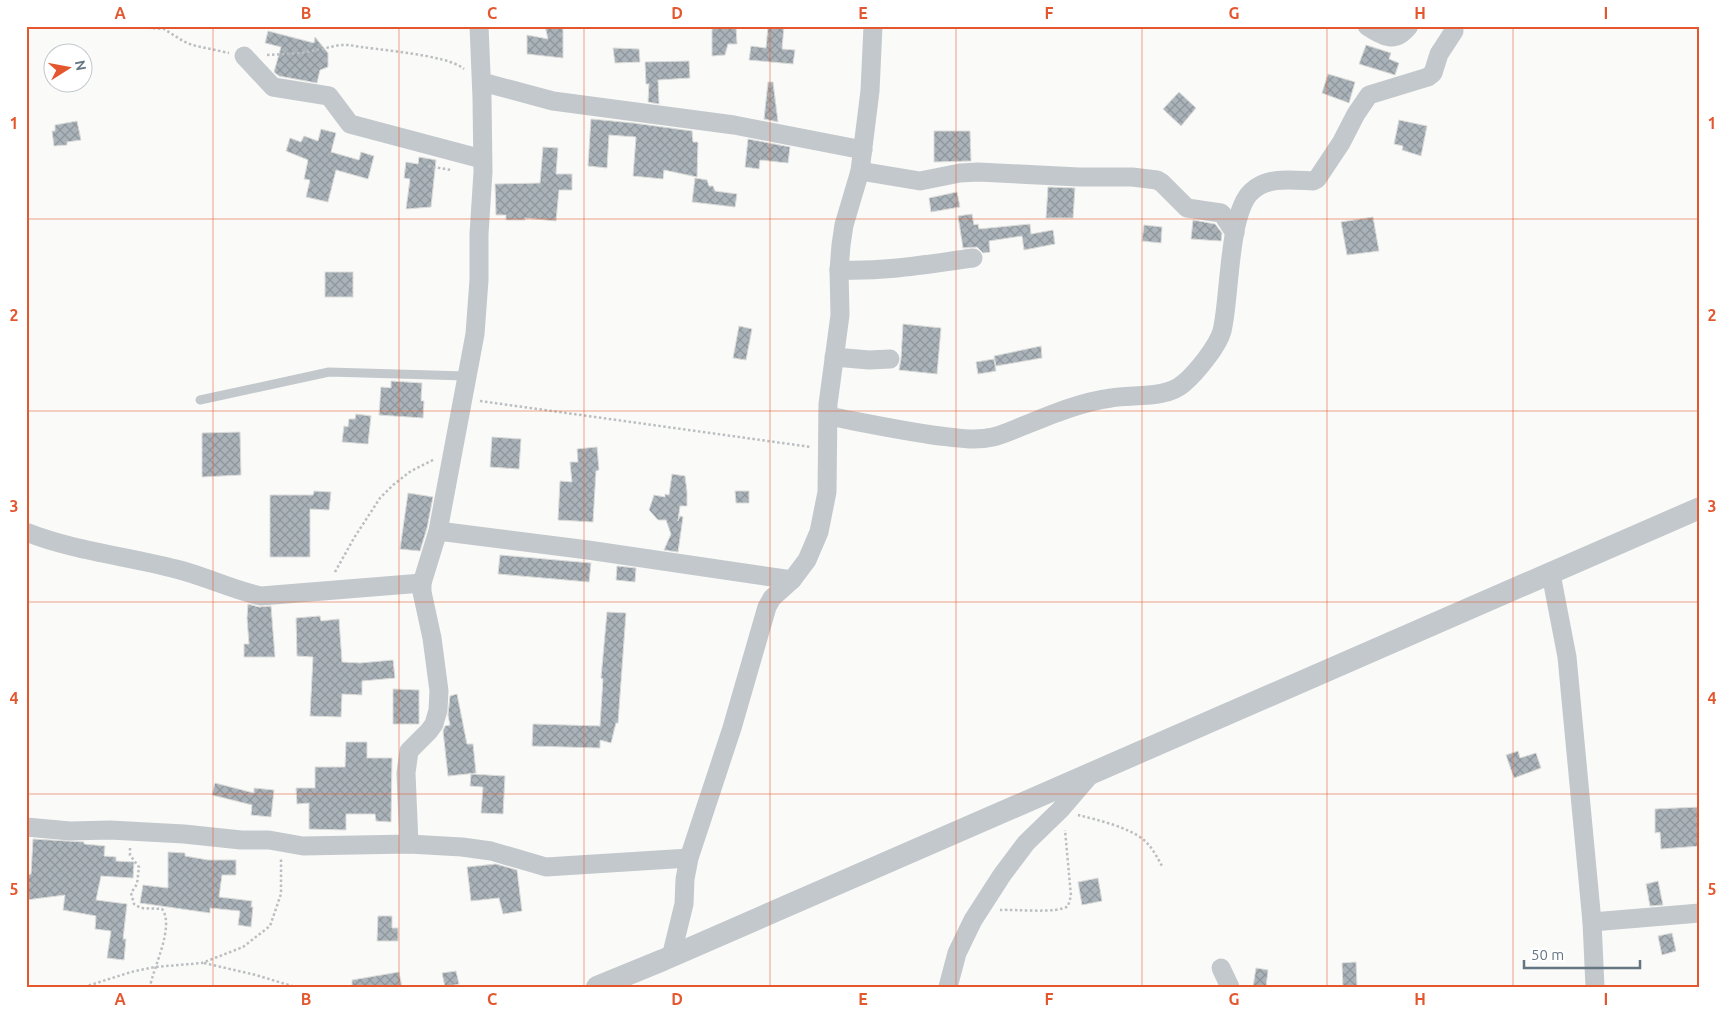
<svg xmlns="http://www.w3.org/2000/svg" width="1726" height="1013" viewBox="0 0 1726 1013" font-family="Ubuntu,sans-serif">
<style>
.building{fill:url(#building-cross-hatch);stroke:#dcdcda}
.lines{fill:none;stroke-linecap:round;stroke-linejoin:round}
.path{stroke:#bbbfc2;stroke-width:2.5;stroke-dasharray:2.5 2.5;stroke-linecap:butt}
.service{stroke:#c3c8cc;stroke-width:9}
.minor{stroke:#c3c8cc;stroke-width:19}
.tertiary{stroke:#c3c8cc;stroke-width:22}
.grid{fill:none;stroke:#e4572e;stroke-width:1;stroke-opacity:0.55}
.neatline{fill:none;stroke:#e4572e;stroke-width:2}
.grid-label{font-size:16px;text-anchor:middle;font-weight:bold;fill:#e4572e}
</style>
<defs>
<pattern id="building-cross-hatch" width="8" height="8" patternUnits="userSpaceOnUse" patternTransform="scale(1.25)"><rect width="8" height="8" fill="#aab3b9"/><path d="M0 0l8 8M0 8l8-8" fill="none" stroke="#8e969c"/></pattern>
</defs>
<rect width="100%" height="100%" fill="#fafaf8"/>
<g class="building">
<polygon points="545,26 563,26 563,58 527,54 527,35 548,39"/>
<polygon points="712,26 736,26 737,44 728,44 725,55 712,56"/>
<polygon points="768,26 784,26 782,49 795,50 793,64 749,60 751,46 766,48"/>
<polygon points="268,31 314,43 315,37 328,53 328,67 320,70 317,83 279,76 274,72 281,47 265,43"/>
<polygon points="1366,45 1391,53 1389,59 1399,63 1395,75 1359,64"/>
<polygon points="613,48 639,49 640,62 615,63"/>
<polygon points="689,61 690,78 658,80 659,104 648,102 649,84 646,84 645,62"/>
<polygon points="1328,74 1355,82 1349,103 1322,93"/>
<polygon points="768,82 773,82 778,122 764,119"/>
<polygon points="1179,92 1196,108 1181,126 1163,109"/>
<polygon points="591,119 633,123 692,131 693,142 698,142 697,177 664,170 663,179 633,176 636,137 609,135 607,168 588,166"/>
<polygon points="1399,120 1427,126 1421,156 1402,150 1403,146 1394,144"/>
<polygon points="77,121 81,140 67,142 67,145 54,146 52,131 55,131 55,125"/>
<polygon points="321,129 336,133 331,152 359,160 361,152 374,156 368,179 336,170 328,202 306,197 310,180 304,179 308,160 286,151 290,138 301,142 304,136 318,141"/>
<polygon points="934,131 970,131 971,161 934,162"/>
<polygon points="748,139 790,147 788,163 760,160 759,169 745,167"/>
<polygon points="543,147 558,148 556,174 572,174 572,190 559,190 556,221 525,218 525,220 506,220 506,215 496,215 495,184 540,183"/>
<polygon points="419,157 436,160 431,207 406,209 410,179 404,178 406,162 418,164"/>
<polygon points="695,178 707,180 709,186 713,186 715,191 737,194 735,207 692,202"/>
<polygon points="1048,187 1075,188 1073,218 1046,218"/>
<polygon points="957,192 960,207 931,212 929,198"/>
<polygon points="972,214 974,225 978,224 979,229 1030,224 1031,234 1053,230 1055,244 1024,250 1022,236 989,241 990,252 983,253 977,247 963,248 958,216"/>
<polygon points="1373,217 1379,251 1347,255 1341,222"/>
<polygon points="1193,220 1215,224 1222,233 1221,241 1191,239"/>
<polygon points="1144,225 1162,227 1161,243 1142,241"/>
<rect x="325" y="272" width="28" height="25"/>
<polygon points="903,324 941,328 937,374 899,370 901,359"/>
<polygon points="739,326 752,329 746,360 733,358"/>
<polygon points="1041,346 1042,358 996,366 994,356"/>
<polygon points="994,359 996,371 978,374 976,362"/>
<polygon points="391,381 422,383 421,401 424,401 423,418 379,415 381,387 391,388"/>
<polygon points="356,414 371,416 368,444 342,442 344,426 348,427 349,419 355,419"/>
<polygon points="240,432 241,475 202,477 202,433"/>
<polygon points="492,437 521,439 519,469 490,467"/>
<polygon points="597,447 599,470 596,471 593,522 558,520 560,481 572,482 570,462 578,462 577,449"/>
<polygon points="672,474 685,476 687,492 687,506 680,506 678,521 680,516 683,517 678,552 664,550 671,534 666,520 658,520 649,510 654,495 665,497 665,494 669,495"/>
<polygon points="314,491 331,492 329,510 310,509 310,557 270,557 270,495 313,495"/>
<polygon points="735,491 749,491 749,503 736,503"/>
<polygon points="408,493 433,497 427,528 420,551 400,549"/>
<polygon points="500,555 591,563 589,582 498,574"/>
<polygon points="617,566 636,568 635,582 616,580"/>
<polygon points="248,604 259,607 271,606 275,657 244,657 244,644 249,644 247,618"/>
<polygon points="607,612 626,613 618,723 616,723 611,743 600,740 600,748 532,746 533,724 600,726 603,679 601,678"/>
<polygon points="320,616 321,621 339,619 342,662 360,663 393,660 395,678 362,681 362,695 342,694 341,717 310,716 313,657 297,656 296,618"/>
<polygon points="393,689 419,690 419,724 393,724"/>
<polygon points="457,694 467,744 473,744 476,773 448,776 443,731 445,726 450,725 448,715 450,696"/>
<polygon points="346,742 367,742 367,758 392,758 391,822 376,821 375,814 346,814 346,830 309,829 309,803 297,804 296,788 315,788 315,767 345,767"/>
<polygon points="1518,751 1520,758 1536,753 1541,768 1514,778 1506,755"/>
<polygon points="471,774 505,776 503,814 481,813 483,787 470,786"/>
<polygon points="215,783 254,793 254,788 274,790 271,817 251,815 252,805 212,795"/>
<polygon points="1700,807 1700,846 1661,849 1660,832 1655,833 1655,809"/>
<polygon points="33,839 84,842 84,844 105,846 104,856 116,857 116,861 134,862 133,878 101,876 96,900 127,904 123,939 126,939 124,960 107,958 111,931 95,929 96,916 63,910 65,895 26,900 26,875 31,874"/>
<polygon points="168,852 185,853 185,856 208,860 236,860 236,875 222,875 219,897 252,901 251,907 253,907 251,927 238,925 240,911 210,908 210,913 140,903 143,885 168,888"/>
<polygon points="496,864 517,870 522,911 503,914 499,898 471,901 467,867"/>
<polygon points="1098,878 1102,901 1082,905 1078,882"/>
<polygon points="1658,881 1663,905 1650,906 1646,884"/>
<polygon points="378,916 392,916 392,928 398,928 398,941 377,941"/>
<polygon points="1672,933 1676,951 1662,955 1658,936"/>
<polygon points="1356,962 1357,987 1343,987 1342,963"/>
<polygon points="1256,968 1268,970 1266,987 1253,987"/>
<polygon points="456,971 459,984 445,987 442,973"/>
<polygon points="399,972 402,987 352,987 352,980"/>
</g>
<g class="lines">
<g class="path">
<polyline points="123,26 164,29 183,41 192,45 229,53"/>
<path d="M267,55L302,53L340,45H349C374,50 447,54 464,69"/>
<polyline points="428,166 451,170"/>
<polyline points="480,401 811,447"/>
<polyline points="335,572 354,538 380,498 393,485 411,471 435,459"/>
<path d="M1078,815C1098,820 1128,827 1144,840C1152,847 1157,857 1162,866"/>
<path d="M130,848V855L139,867L137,884L131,893L134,904L141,908L162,909C175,926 153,968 150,987"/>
<path d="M1000,910C1015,909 1058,914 1068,906L1071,896L1065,830"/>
<polyline points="204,963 256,975 295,987"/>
<polyline points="84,987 131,972 155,967 202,963 243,947 270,926 281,894 281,858"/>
</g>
<polyline class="service" points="200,400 329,372 466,376"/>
<g class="minor">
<path d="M1367,26C1384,37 1395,44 1409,26"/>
<polyline points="244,56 273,87 329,96 350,124 482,159"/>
<polyline points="482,82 553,101 734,125 863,150"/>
<polyline points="860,171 920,181 960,173 978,172 1079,177 1132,177 1157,180 1162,183 1187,208 1221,213 1223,215 1235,233"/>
<path d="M839,270C885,272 928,264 973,258"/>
<polyline points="834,357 869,360 890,359"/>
<path d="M828,416C865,423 902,431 940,436C957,438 975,441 993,437C1005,434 1017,428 1028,424C1055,413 1082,402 1111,398C1133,394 1167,399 1184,383C1196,373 1218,346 1222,331C1230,299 1228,214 1251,192C1267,176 1292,180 1313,181L1317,179L1341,143L1356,114L1369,95L1428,77L1433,73L1439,54L1454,31"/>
<polyline points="438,531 588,550 792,580"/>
<path d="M26,532C74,551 126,556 176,569C205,576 232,590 261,596L422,583"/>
<polyline points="1551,574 1567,657 1592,922 1595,987"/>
<polyline points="26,827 70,831 110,830 184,834 241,840 269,840 303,846 409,844 462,847 491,851 546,867 689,858"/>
<polyline points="409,844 406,773 409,751 429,731 434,724 438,710 439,691 432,638 422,592 422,583 438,531 475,334 479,280 479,234 483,172 482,98 479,26"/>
<polyline points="1592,922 1700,913"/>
<polyline points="671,957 684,904 685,879 689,858 732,728 767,607 772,598 792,580 807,560 819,532 827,492 828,404 840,315 839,270 841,245 844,225 860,171 870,91 873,26"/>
<polyline points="1221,968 1230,987"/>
<polyline points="948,987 957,953 973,920 1002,875 1026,843 1060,810 1091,774"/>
</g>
<polyline class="tertiary" points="597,987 663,960 1700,508"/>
</g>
<path class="grid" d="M213,26V987M399,26V987M584,26V987M770,26V987M956,26V987M1142,26V987M1327,26V987M1513,26V987M26,219H1700M26,411H1700M26,602H1700M26,794H1700"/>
<rect width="1726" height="1013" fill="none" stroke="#ffffff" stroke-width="55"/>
<g transform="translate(68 68) rotate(79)"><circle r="24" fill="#ffffff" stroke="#c1c8cd"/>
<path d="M0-4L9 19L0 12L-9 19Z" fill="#e4572e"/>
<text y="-8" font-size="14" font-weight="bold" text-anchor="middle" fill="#657683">N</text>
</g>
<path d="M1524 960v8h116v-8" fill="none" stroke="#657683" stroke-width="2.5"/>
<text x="1531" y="960" font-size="15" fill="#657683" stroke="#ffffff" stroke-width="4" paint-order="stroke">50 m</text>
<rect x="28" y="28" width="1670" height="958" class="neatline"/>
<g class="grid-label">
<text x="120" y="19">A</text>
<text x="306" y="19">B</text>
<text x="492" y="19">C</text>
<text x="677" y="19">D</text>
<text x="863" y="19">E</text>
<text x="1049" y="19">F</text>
<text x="1234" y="19">G</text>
<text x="1420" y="19">H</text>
<text x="1606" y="19">I</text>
<text x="14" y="129">1</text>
<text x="1712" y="129">1</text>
<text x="14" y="321">2</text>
<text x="1712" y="321">2</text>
<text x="14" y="512">3</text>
<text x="1712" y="512">3</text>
<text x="14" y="704">4</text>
<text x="1712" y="704">4</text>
<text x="14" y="895">5</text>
<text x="1712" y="895">5</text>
<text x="120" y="1005">A</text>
<text x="306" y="1005">B</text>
<text x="492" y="1005">C</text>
<text x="677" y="1005">D</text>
<text x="863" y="1005">E</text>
<text x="1049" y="1005">F</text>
<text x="1234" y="1005">G</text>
<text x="1420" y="1005">H</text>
<text x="1606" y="1005">I</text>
</g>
</svg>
